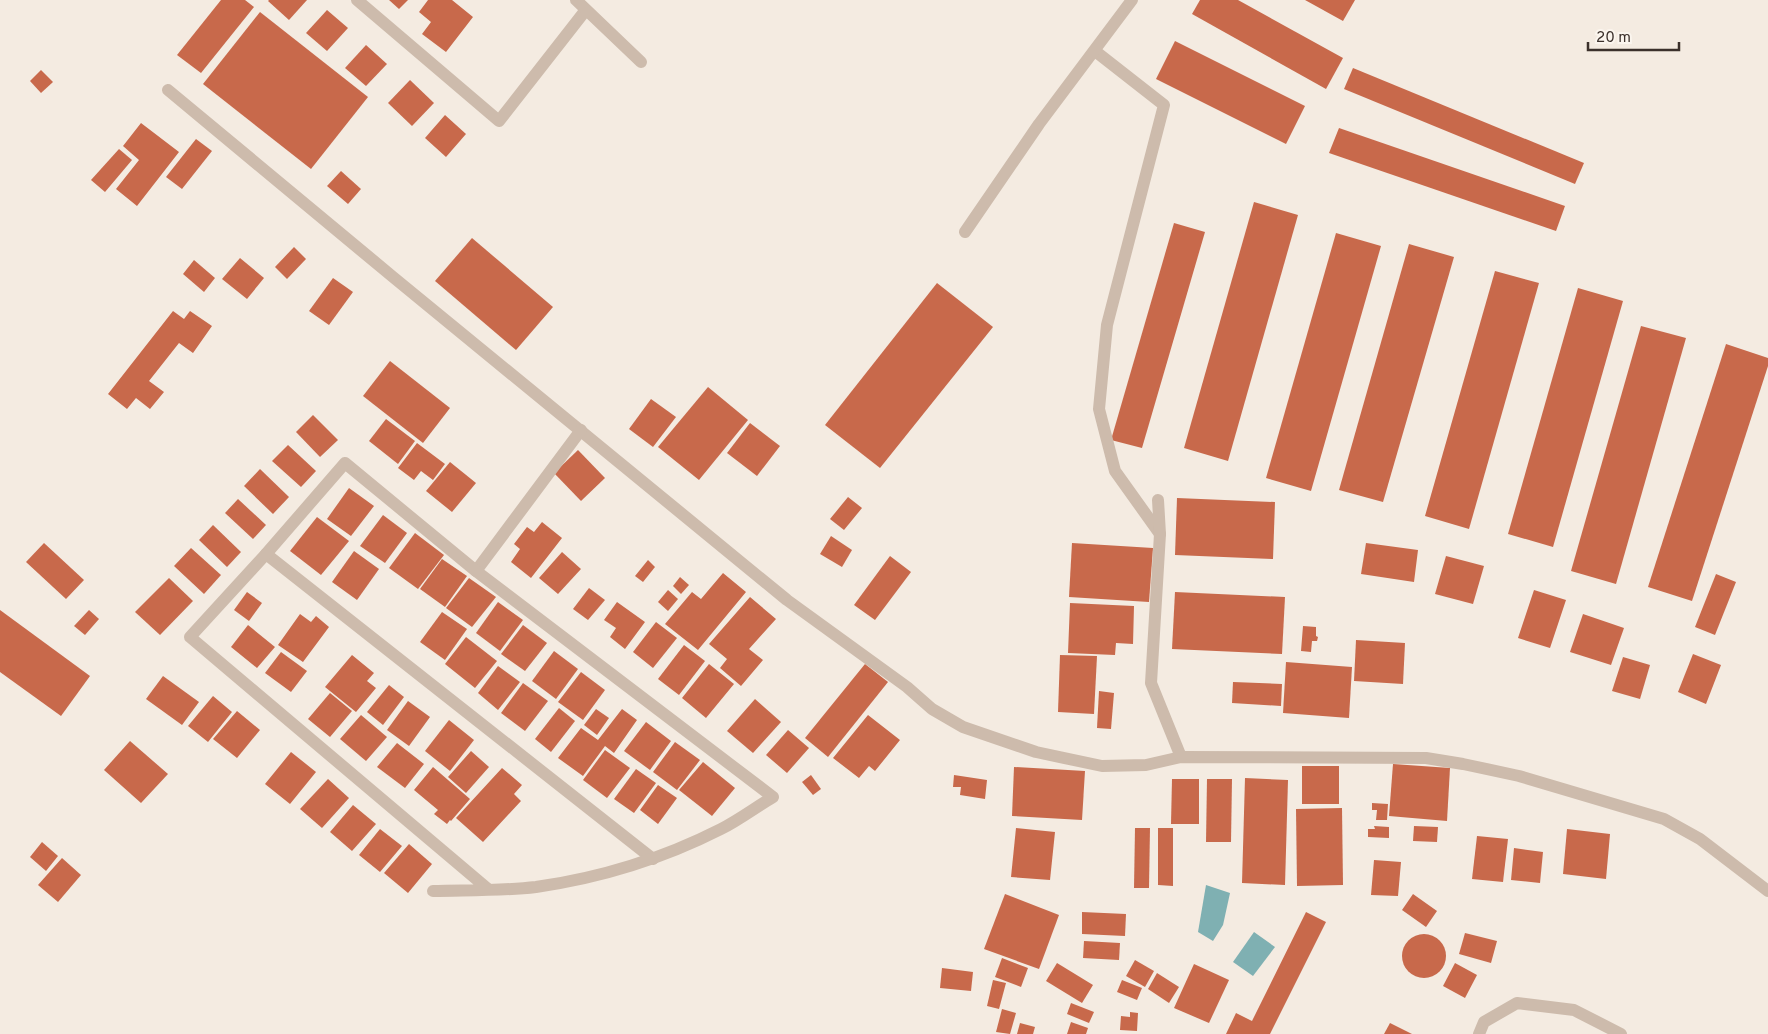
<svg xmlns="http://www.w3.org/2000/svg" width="1768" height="1034" viewBox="0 0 1768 1034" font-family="Overpass,sans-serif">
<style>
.water{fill:#7fb0b2}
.building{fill:#c8694b}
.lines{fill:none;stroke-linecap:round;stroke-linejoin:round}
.service{stroke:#cdbbac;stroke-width:12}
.minor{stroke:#cdbbac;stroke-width:12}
</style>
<rect width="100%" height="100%" fill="#f4ebe1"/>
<g class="water">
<polygon points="1206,885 1230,893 1223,925 1213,941 1198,932"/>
<polygon points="1254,932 1275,947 1253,976 1233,962"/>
</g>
<g class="building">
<polygon points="221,0 245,0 254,7 201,73 177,55"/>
<polygon points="269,0 307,0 289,20 268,1"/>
<polygon points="389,0 408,0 399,9"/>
<polygon points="428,0 452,0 473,17 446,52 422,34 431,22 419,12"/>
<polygon points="1200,0 1238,0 1343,58 1326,89 1192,14"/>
<polygon points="1305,0 1355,0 1343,21"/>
<polygon points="327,10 348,28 327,51 306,33"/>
<polygon points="260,12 368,97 311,169 203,84"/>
<polygon points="1175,41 1305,106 1286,144 1156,79"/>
<polygon points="366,45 387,64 366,86 345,68"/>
<polygon points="1353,68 1584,163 1575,184 1344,89"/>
<polygon points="41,70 53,82 41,93 30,81"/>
<polygon points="410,80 434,103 412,126 388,103"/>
<polygon points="445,115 466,134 446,157 425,138"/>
<polygon points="141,123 179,152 137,206 116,189 139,160 123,146"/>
<polygon points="1339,128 1565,206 1556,231 1329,153"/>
<polygon points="196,139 212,151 182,189 166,177"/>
<polygon points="119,149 132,160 105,192 91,180"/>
<polygon points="341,171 361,189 348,204 327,186"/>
<polygon points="1254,202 1298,215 1228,461 1184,448"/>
<polygon points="1174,223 1205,232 1142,448 1111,440"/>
<polygon points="1336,233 1381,246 1311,491 1266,478"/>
<polygon points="472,238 553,307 516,350 435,281"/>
<polygon points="1409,244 1454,257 1383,502 1339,490"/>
<polygon points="294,247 306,259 287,279 275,267"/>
<polygon points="240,258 264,278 247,299 222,279"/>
<polygon points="194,260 215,278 204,292 183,274"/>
<polygon points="1495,271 1539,283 1469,529 1425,516"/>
<polygon points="333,278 353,292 329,325 309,311"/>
<polygon points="937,283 993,327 880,468 825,425"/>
<polygon points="1578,288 1623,301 1553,547 1508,534"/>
<polygon points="173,311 184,319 190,311 212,326 193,353 179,343 149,381 164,392 150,409 136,398 127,409 108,394"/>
<polygon points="1641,326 1686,338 1616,584 1571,571"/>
<polygon points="1726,344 1768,358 1768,366 1692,601 1648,587"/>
<polygon points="390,361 450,408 423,443 363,396"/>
<polygon points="708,387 748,420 699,480 658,447"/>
<polygon points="651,399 676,417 653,447 629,429"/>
<polygon points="313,415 338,440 320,457 296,432"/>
<polygon points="386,419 415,441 398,464 369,441"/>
<polygon points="750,423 780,446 757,476 727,453"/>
<polygon points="417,443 445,464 433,480 421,471 414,480 398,468"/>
<polygon points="288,445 316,471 301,487 272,461"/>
<polygon points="578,450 605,478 581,501 554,473"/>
<polygon points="450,462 476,483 452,512 426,491"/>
<polygon points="260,469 289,497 273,514 244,486"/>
<polygon points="349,488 374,506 351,536 327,519"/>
<polygon points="848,497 862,508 844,530 830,519"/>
<polygon points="1177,498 1275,502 1273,559 1175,555"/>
<polygon points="238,499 266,525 253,539 225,513"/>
<polygon points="383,515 407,533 385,563 360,546"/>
<polygon points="317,517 349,541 321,575 290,551"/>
<polygon points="542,522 562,538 531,578 511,562 520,549 514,544 527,527 534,532"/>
<polygon points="213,525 241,552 227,567 199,540"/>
<polygon points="415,533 444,555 418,589 389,568"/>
<polygon points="831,536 852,550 842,567 820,554"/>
<polygon points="44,543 84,580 66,599 26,562"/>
<polygon points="1072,543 1153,548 1149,602 1069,597"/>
<polygon points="1366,543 1418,550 1414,582 1361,574"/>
<polygon points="191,548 221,575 204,594 174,566"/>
<polygon points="354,551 379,569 357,600 332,582"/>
<polygon points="562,552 581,569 558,594 539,578"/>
<polygon points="890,556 911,572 875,620 854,605"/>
<polygon points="1446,556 1484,566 1473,604 1435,594"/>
<polygon points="442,559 467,576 445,607 420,589"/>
<polygon points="648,560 655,567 643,582 635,576"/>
<polygon points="723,573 746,592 698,650 665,624 692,592 701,599"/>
<polygon points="1716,574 1736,582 1715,635 1695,627"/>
<polygon points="680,577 689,585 681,594 673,586"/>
<polygon points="169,578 193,601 160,635 135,612"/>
<polygon points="469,578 496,597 472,627 446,608"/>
<polygon points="589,588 605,600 588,620 573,609"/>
<polygon points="668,590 678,599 668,611 658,602"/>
<polygon points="1534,590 1566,600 1550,648 1518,638"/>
<polygon points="247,592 262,603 249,621 234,610"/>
<polygon points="1175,592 1285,597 1282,654 1172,649"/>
<polygon points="750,597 776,619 749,649 763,660 741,686 720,668 727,659 709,644"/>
<polygon points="498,602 523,620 500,651 476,633"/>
<polygon points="617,602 645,622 625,649 610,637 616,628 604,620"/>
<polygon points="1070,603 1134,606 1133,644 1116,643 1115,655 1068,653"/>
<polygon points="0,610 90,676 61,716 0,672"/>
<polygon points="89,610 99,619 85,635 74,626"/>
<polygon points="442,612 467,629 445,660 420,642"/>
<polygon points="300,614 311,622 316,616 329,627 303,662 278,645"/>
<polygon points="1583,614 1624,628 1611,665 1570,652"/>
<polygon points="656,622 677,638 653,668 633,652"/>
<polygon points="248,625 275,647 257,668 231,647"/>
<polygon points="523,625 547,643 525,671 501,654"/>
<polygon points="1303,626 1316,627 1316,636 1318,637 1317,641 1312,641 1311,652 1301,651"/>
<polygon points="466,637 497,661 475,688 445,664"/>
<polygon points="1356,640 1405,643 1403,684 1354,681"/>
<polygon points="684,645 705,661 679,695 658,679"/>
<polygon points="554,651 578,669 556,699 532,681"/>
<polygon points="281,652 307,671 291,692 265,673"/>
<polygon points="1693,654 1721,665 1706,704 1678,692"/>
<polygon points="352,655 374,673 367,681 376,688 356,712 325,687"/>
<polygon points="1060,655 1097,656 1094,714 1058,712"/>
<polygon points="1623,657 1650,665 1640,699 1612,691"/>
<polygon points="1286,662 1352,667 1349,718 1283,713"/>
<polygon points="709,664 734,684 706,718 682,698"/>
<polygon points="865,664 888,682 828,757 805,738"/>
<polygon points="498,666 520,682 498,710 478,693"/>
<polygon points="581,672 605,690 583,720 558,702"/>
<polygon points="163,676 199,702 182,725 146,699"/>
<polygon points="1233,682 1282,684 1281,706 1232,703"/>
<polygon points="523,683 548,701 525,731 501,713"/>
<polygon points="389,685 404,697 383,725 367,712"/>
<polygon points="1099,691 1114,693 1111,729 1097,728"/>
<polygon points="330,693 352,711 330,737 308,719"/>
<polygon points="213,696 232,712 208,742 188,726"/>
<polygon points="755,699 781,722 753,753 727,731"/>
<polygon points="408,701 430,717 409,746 387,730"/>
<polygon points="559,708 575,721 551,752 535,739"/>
<polygon points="596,709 609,718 597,735 584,725"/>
<polygon points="622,709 637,720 614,753 605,746 583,776 558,758 581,728 598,740"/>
<polygon points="237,711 260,730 237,758 213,739"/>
<polygon points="361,715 387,737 366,761 340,739"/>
<polygon points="868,715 900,740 875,771 869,766 859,778 833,758"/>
<polygon points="449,720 474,740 450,771 425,751"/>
<polygon points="646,722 671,741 650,770 624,751"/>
<polygon points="788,730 809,748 787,773 766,755"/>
<polygon points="130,741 168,774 141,803 104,770"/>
<polygon points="675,742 700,760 677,790 653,772"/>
<polygon points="397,743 424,764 405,788 377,767"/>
<polygon points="605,750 630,768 607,798 583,780"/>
<polygon points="471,751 489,767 466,793 448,777"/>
<polygon points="291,752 316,772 290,804 265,784"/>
<polygon points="703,762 735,788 712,816 679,790"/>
<polygon points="1393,764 1450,768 1447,821 1389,816"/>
<rect x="1302" y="766" width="37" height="38"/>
<polygon points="433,767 470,799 451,821 450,820 447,824 434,814 438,810 414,790"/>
<polygon points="1014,767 1085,771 1082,820 1012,816"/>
<polygon points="502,768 522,785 514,794 521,801 483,842 456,818"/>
<polygon points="636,769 656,783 634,813 614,799"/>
<polygon points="811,775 821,789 813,795 802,782"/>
<polygon points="954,775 987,780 985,799 960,795 961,787 953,787"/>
<polygon points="1245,778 1288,780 1285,885 1242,883"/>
<polygon points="328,779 349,798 322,828 300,809"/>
<polygon points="1172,779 1199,779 1199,824 1171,824"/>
<polygon points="1207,779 1232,779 1231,842 1206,842"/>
<polygon points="658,785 677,798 658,824 640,810"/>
<polygon points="1372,803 1388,804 1387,820 1376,820 1377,810 1372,810"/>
<polygon points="353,805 376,824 352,851 330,832"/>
<polygon points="1342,808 1343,885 1297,886 1296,809"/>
<polygon points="1374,826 1389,827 1389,838 1368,837 1368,829 1375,829"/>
<polygon points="1414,826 1438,827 1437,842 1413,841"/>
<polygon points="1016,828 1055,832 1050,880 1011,877"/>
<polygon points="1135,828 1150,828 1149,888 1134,888"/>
<polygon points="1158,828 1173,828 1173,886 1158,885"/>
<polygon points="380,829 402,846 380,872 359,855"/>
<polygon points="1567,829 1610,834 1606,879 1563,874"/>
<polygon points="1477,836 1508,839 1503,882 1472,879"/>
<polygon points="42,842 58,856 46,871 30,857"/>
<polygon points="409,844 432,864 408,893 384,873"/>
<polygon points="1514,848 1543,852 1540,883 1511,880"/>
<polygon points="62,858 81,875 58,902 38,885"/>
<polygon points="1374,860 1401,862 1398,896 1371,895"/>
<polygon points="1005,894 1059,915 1039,969 984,949"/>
<polygon points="1413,894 1437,911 1426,927 1402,910"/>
<polygon points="1082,912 1126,914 1125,936 1082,934"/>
<polygon points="1306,912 1326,922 1270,1034 1226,1034 1236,1013 1252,1021"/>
<polygon points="1465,933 1497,941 1491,963 1459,954"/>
<circle cx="1424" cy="956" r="22"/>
<polygon points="1084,941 1120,943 1119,960 1083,958"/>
<polygon points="1002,958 1028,968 1021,987 995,977"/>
<polygon points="1135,960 1154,971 1145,987 1126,976"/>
<polygon points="1057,963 1093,985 1082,1003 1046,981"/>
<polygon points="1455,963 1477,975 1465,998 1443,986"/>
<polygon points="1194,964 1229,980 1209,1023 1174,1008"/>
<polygon points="942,968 973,972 971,991 940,988"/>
<polygon points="1157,973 1179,987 1169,1003 1148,989"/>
<polygon points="993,980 1006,983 999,1009 987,1006"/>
<polygon points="1122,980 1142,988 1137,1000 1117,992"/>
<polygon points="1071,1003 1094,1012 1089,1023 1067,1014"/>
<polygon points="1002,1009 1016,1013 1010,1034 996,1032"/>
<polygon points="1130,1012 1138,1013 1137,1031 1120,1030 1121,1016 1130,1017"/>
<polygon points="1071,1022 1088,1028 1086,1034 1067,1034"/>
<polygon points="1020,1023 1035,1027 1033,1034 1017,1034"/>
<polygon points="1390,1023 1412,1034 1384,1034"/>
</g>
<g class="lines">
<g class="service">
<polyline points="1095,51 1164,105 1107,325 1099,409 1115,471 1160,534"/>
<polyline points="965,232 1039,124 1132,0"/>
</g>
<g class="minor">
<polyline points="357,0 499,121 585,11"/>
<polyline points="576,0 641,62"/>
<polyline points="168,90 393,277 787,600 907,687 932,709 963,727 1036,752 1102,766 1146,765 1181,757 1426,758 1463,764 1519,776 1664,819 1700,839 1768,891"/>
<polyline points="1158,500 1160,534 1151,683 1181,757"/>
<polyline points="266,554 653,859"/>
<polyline points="476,571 581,430"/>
<path d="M433,891C467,890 502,891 536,887C599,878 664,858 721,829C739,820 756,807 773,797L476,571L345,463L266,554L190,637L488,889"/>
<polyline points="1479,1034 1484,1022 1517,1003 1574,1010 1621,1034"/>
</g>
</g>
<path d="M1588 42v8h91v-8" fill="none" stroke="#3b302b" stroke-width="2.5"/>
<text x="1596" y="42" font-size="15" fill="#3b302b" stroke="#fbf5ee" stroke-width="4" paint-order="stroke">20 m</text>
</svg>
